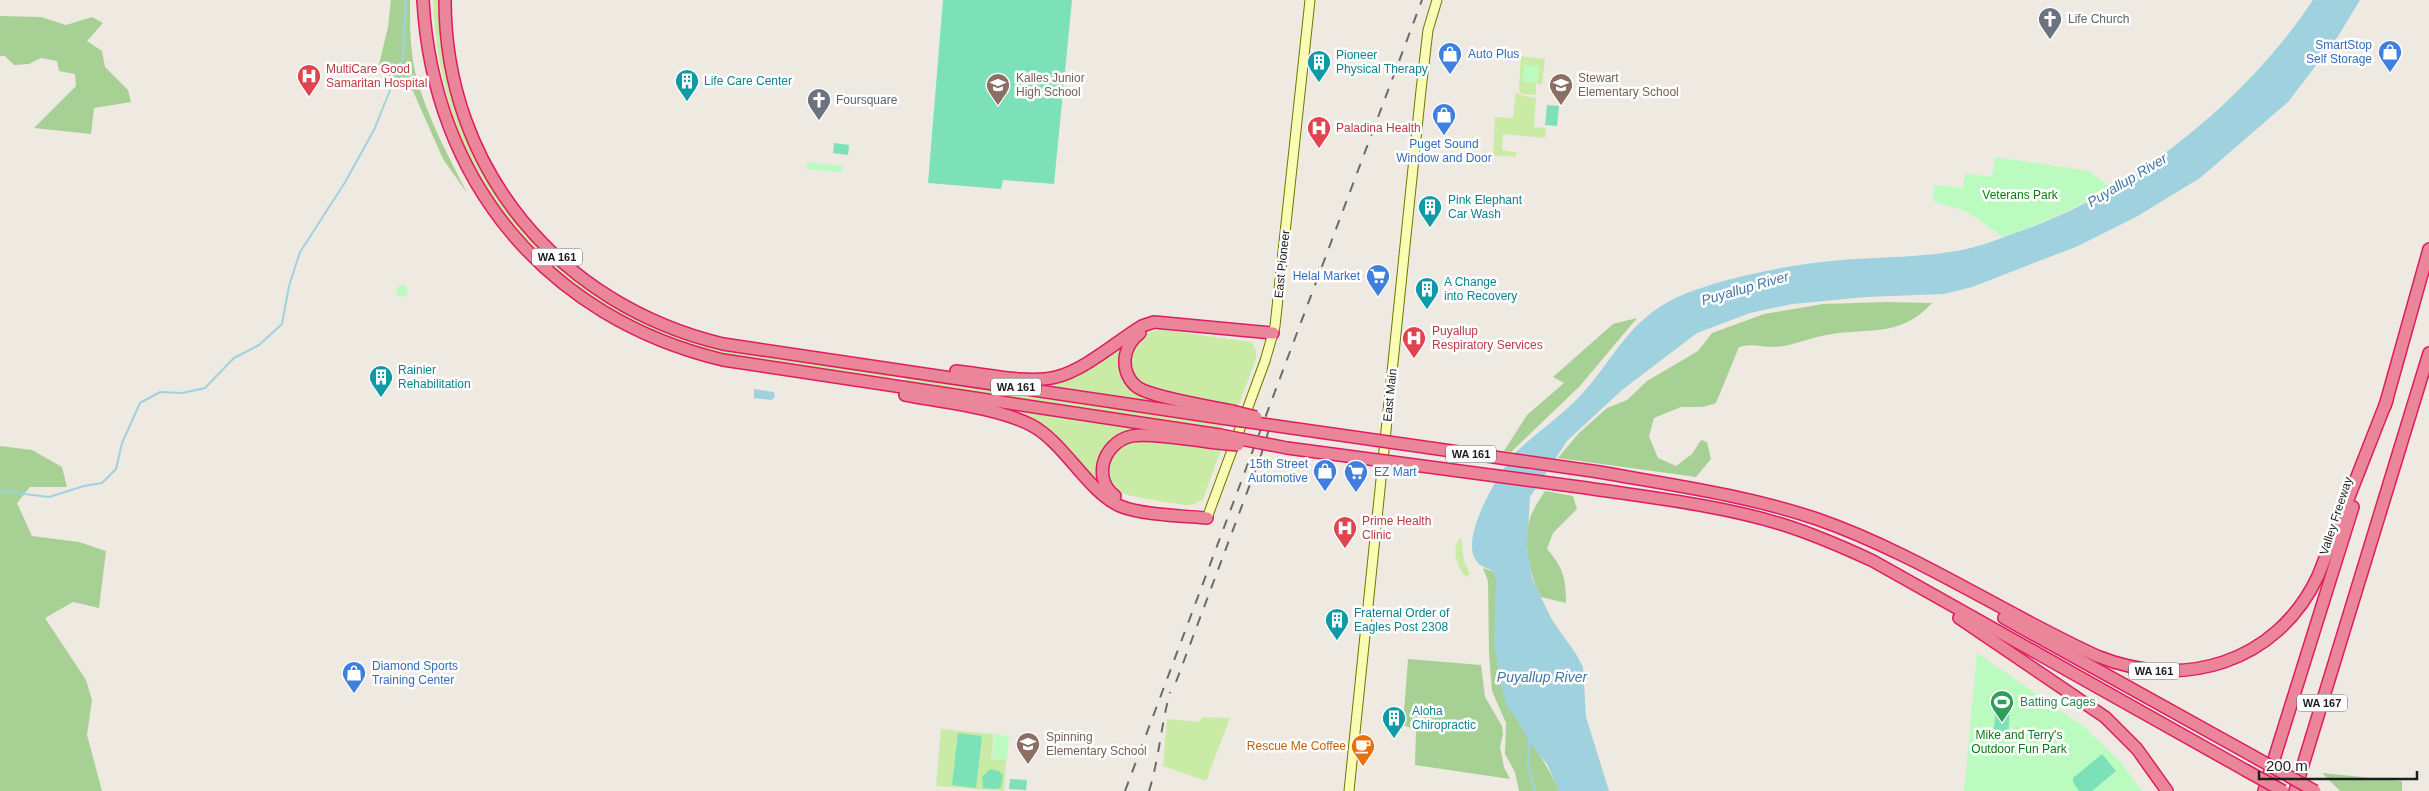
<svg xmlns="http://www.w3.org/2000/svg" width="2429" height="791" viewBox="0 0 2429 791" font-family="Helvetica,sans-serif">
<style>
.grass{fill:#c9eba5}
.forest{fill:#a7d095}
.park{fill:#bcfbc0}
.pitch{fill:#7ce1b9}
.water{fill:#a0d1de}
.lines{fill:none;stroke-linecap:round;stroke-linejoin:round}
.stream{stroke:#a0d1de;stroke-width:2}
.secondary-casing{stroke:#6c7700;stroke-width:11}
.motorway-casing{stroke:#df1c62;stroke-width:14}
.secondary{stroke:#f9fcb2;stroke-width:9}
.motorway{stroke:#ea859a;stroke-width:11}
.rail{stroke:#6b6b6b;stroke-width:2;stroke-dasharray:10 10;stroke-linecap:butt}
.motorway-bridge-casing{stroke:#df1c62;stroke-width:14;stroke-linecap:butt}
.motorway-bridge{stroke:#ea859a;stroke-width:11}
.labels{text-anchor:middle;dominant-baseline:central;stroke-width:5;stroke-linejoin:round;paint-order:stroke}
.shield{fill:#fff;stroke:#616161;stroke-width:1}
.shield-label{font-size:11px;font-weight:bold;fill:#1d1d1d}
.worship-label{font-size:12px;fill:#5b616d;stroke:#fff;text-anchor:start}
.shop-label{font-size:12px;fill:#366cbe;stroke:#fff;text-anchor:end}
.culture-label{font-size:12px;fill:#0d838f;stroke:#fff;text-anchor:start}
.health-label{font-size:12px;fill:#be3a42;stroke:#fff;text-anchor:start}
.education-label{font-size:12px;fill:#785e54;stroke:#fff;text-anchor:start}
.park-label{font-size:12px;fill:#077f0f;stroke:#fff}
.street-label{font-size:12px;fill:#1d1d1d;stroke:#fff}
.leisure-label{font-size:12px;fill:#27864d;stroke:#fff;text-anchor:start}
.food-label{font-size:12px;fill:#c56008;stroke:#fff;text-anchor:end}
.water-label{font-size:14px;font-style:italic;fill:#4377a8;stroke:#fff}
</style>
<rect width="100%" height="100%" fill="#eeeae2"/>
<g class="grass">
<path d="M433,0H441C441,151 537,287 680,337C713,348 746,352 780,357C817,362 855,367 892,373L891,381C853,375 816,370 779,364C748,360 716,356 686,346C674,342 663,336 651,331C513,269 439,150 433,0Z"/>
<polygon points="1521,56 1545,59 1542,85 1537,84 1539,67 1522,81 1536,83 1536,95 1521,94 1519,90"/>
<polygon points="1516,92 1520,95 1536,98 1534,127 1546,128 1545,138 1503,134 1502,150 1525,154 1516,153 1516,157 1493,155 1495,117 1513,118"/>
<path d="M1163,330L1252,342L1256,351V359L1237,409C1213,402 1160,395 1142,384C1130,375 1127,358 1134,346C1141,334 1150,331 1163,330Z"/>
<polygon points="1127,338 1124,377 1178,405 1028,382 1042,381"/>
<polygon points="906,376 1225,423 1221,430 905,382"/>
<path d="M1024,412H1027L1162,431C1145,433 1106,430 1103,454C1102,464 1103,476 1103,486L1046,428Z"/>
<path d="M1137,440L1222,447L1203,499C1199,502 1193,504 1190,505C1186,506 1126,496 1122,493C1106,482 1103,455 1122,444C1126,442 1133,441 1137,440Z"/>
<path d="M1461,537L1464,561L1470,574L1466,577C1457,567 1450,549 1461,537Z"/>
<polygon points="1203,717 1230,718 1206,781 1163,766 1167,719 1199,722"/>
<polygon points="941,729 994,734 991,759 1006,760 1004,791 936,786"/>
</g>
<g class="forest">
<path d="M391,0H410C410,26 410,51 416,76C427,117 448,155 467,193L443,159L413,91L378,69L388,27Z"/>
<polygon points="0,16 41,17 66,25 92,17 103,23 87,41 102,51 105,67 128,90 131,102 94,108 91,134 34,128 76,86 75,74 59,71 57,61 41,58 29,64 14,65 5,56 0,56"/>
<path d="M1886,302L1932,303C1899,339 1867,327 1826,335C1809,338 1790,347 1773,347C1761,347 1752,343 1739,347L1716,403L1703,407H1681L1654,418L1649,436L1658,458L1676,466L1692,454L1701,440L1707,442L1711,459L1696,477L1558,458L1579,433L1607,408L1627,400L1647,381L1698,351L1712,333L1764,314L1823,304Z"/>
<polygon points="1637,318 1579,387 1511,452 1504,451 1527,415 1564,383 1553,377 1613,324"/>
<polygon points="0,446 32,450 62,467 67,487 30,487 17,503 32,536 79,542 106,551 99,608 73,602 45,618 86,680 92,700 87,735 102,791 0,791"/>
<path d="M1545,491L1573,496L1577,509L1553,533L1547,549C1563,567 1566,578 1566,603L1541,597C1530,574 1522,544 1530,518C1533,509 1540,499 1545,491Z"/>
<path d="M1483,568L1494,572L1496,578C1499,622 1490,662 1508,706C1510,711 1514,714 1517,719C1531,743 1548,765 1559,791H1519L1515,772L1505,754L1506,723L1492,691L1489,653L1488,581Z"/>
<polygon points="1408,659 1481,665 1485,697 1502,726 1503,734 1500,747 1504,767 1510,779 1415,765 1416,730 1403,725"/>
<polygon points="2322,773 2402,781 2402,791 2340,791"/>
</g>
<g class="park">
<polygon points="1524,65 1539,67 1537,83 1522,81"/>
<path d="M1995,157L2089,171L2109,186C2077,209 2040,224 2003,237L1967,212L1933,201L1934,185L1963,188L1965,173L1992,177Z"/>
<polygon points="807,162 843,166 842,172 806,169"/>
<circle cx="402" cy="291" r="6"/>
<polygon points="1977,653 2083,726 2119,760 2142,791 1964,791"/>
<polygon points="995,733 1009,737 1007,760 992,759"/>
</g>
<g class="pitch">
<polygon points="943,0 1072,0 1054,184 1003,180 1001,189 928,183"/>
<polygon points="1547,105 1559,106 1557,126 1545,125"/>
<polygon points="834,143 849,145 848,155 833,153"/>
<polygon points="1996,707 2010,708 2008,739 1993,738"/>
<polygon points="958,733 982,736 976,788 952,785"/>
<polygon points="2102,754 2116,771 2092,791 2079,791 2073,782 2073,778"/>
<polygon points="990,769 999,771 1003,775 1001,787 998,789 983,788 982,777"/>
<polygon points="1010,779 1027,780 1026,790 1009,789"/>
</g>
<g class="water">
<path d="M2313,0H2360L2337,38L2288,102L2200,178L2136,217L2078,246L1972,287L1944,294L1866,297L1792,304L1750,313L1697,333L1622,390L1567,441L1530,497L1527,547L1532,577L1541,597L1552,620L1576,654L1583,667L1586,717L1609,791H1559L1547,764L1532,746L1515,716L1508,709L1502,690L1494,644L1496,577L1494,572C1487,567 1480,568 1475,559C1461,535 1499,473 1515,453C1536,433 1560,417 1580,396C1611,363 1626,325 1668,302C1688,291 1710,285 1731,279C1764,271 1797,264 1831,261C1870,257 1911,258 1950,252C1973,249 1994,241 2015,233C2130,195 2246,101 2313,0Z"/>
<polygon points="754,389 774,392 775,397 771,400 754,398"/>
</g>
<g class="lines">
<g class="stream">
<polyline points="0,491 49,497 84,486 102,483 116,469 122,443 140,403 160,392 182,393 205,388 234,358 259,345 282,324 289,286 300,252 344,184 374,130 403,58 406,0"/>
<polyline points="1529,737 1528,765 1535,791"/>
</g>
<g class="secondary-casing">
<g id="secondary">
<polyline points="1207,518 1265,361 1275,326 1310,0"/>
<polyline points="1349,791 1421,90 1428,30 1437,0"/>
</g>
</g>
<g class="motorway-casing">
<g id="motorway">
<path d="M423,0C433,181 547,318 723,360L1220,435"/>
<path d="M445,0C445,170 560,305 723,344L1228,419"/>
<path d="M1140,333C1131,340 1126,348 1125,359C1124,370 1129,381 1137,387C1151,397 1212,407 1232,411"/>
<path d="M956,371C985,374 1028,384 1056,377C1085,370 1117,341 1142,326L1154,322L1273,333"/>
<path d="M905,395C942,402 998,408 1031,425C1064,442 1088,492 1120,506C1141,515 1184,516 1207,518"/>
<polyline points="2385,406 2429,249"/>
<path d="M1599,472C1672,485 1746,495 1817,519C1915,553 2003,613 2097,656C2183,691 2277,663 2318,576L2387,400"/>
<path d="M1587,488C1652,498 1719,505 1781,524C1813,534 1843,547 1873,561L2245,770"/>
<path d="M1115,496C1105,488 1101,477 1103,465C1106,451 1117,439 1132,436C1150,432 1196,441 1217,443"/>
<polyline points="1959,618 2105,717 2137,749 2167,791"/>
<polyline points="2004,618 2251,755"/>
<polyline points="2264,791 2353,507"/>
<polyline points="2295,791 2429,353"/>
</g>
</g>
<use href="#secondary" class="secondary"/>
<use href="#motorway" class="motorway"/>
<g class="rail">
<polyline points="1176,682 1261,455 1271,423"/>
<polyline points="1125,791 1422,0"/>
<path d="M1149,791C1159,759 1161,725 1170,692"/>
</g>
<g class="motorway-bridge-casing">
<g id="motorway-bridge">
<polyline points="1232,411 1256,417"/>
<polyline points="1228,419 1599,472"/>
<polyline points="1220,435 1287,448 1587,488"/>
<polyline points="1217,443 1238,445"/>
<polyline points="2251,755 2315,791"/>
<polyline points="2245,770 2283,791"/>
</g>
</g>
<use href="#motorway-bridge" class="motorway-bridge"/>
</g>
<defs>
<g id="church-pin" transform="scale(1.25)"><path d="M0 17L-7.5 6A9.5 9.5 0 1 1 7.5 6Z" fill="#6b7280" stroke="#fff"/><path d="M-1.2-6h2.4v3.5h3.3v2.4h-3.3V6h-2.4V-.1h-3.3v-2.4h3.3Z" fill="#fff"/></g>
<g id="shop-pin" transform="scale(1.25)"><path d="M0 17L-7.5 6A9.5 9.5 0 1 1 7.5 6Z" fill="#3f7fe0" stroke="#fff"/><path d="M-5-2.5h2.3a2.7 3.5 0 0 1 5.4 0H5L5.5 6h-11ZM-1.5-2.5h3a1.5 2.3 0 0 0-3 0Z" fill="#fff"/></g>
<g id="building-pin" transform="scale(1.25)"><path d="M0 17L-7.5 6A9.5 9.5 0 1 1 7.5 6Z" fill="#0f9aa8" stroke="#fff"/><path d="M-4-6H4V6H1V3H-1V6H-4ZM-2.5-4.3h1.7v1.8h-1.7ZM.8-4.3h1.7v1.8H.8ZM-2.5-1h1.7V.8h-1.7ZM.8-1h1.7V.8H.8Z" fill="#fff"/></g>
<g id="hospital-pin" transform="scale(1.25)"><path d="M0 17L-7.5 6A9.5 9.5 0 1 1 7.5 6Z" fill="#e0444e" stroke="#fff"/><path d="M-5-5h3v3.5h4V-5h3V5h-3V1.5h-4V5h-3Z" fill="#fff"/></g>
<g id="school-pin" transform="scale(1.25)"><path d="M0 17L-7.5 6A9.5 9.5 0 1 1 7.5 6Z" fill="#8d6e63" stroke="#fff"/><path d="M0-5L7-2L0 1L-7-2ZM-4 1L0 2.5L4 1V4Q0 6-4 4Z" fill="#fff"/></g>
<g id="supermarket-pin" transform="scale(1.25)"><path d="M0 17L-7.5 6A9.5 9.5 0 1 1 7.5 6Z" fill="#3f7fe0" stroke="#fff"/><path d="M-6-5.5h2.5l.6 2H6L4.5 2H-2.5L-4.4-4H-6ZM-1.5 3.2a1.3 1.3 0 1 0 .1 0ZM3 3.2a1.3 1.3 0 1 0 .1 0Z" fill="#fff"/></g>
<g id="stadium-pin" transform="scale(1.25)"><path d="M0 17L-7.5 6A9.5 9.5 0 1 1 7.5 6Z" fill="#2e9e5b" stroke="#fff"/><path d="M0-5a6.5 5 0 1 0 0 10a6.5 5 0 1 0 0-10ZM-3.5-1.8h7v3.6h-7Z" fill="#fff"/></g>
<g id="cafe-pin" transform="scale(1.25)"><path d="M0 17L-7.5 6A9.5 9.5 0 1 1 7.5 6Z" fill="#e8710a" stroke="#fff"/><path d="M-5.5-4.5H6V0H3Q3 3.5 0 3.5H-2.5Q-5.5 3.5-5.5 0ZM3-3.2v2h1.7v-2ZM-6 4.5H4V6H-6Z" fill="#fff"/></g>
</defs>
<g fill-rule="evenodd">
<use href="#church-pin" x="2050" y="19"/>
<use href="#shop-pin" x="2390" y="52"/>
<use href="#shop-pin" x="1450" y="54"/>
<use href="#building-pin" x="1319" y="62"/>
<use href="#hospital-pin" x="309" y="76"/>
<use href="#building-pin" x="687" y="81"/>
<use href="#school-pin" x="998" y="85"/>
<use href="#school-pin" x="1561" y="85"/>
<use href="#church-pin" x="819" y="100"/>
<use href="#shop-pin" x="1444" y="115"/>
<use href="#hospital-pin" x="1319" y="128"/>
<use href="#building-pin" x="1430" y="207"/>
<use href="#supermarket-pin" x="1378" y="276"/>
<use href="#building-pin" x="1427" y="289"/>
<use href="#hospital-pin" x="1414" y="338"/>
<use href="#building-pin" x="381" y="377"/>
<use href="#shop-pin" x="1325" y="471"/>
<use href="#supermarket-pin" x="1356" y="472"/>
<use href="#hospital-pin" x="1345" y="528"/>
<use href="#building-pin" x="1337" y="620"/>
<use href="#shop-pin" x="354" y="673"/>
<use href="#stadium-pin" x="2002" y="702"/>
<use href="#building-pin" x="1394" y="718"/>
<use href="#school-pin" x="1028" y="744"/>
<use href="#cafe-pin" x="1363" y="746"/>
</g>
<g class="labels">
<g class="shield">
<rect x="532" y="248.5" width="50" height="17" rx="4"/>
<rect x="991" y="378.5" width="50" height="17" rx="4"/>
<rect x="1446" y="445.5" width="50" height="17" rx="4"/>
<rect x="2129" y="662.5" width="50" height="17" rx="4"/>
<rect x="2297" y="694.5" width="50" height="17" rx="4"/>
</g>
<g class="shield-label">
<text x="557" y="257">WA 161</text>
<text x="1016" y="387">WA 161</text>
<text x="1471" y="454">WA 161</text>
<text x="2154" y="671">WA 161</text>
<text x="2322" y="703">WA 167</text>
</g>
<g class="worship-label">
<text x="2068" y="19">Life Church</text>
<text x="836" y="100">Foursquare</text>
</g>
<g class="shop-label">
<text x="2372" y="45">SmartStop<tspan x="2372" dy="14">Self Storage</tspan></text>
<text x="1468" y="54" text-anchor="start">Auto Plus</text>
<text x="1444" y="144" text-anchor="middle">Puget Sound<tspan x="1444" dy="14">Window and Door</tspan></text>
<text x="1360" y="276">Helal Market</text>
<text x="1308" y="464">15th Street<tspan x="1308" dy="14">Automotive</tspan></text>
<text x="1374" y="472" text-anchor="start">EZ Mart</text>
<text x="372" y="666" text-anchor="start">Diamond Sports<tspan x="372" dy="14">Training Center</tspan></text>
</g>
<g class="culture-label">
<text x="1336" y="55">Pioneer<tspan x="1336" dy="14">Physical Therapy</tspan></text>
<text x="704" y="81">Life Care Center</text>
<text x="1448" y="200">Pink Elephant<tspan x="1448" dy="14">Car Wash</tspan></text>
<text x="1444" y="282">A Change<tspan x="1444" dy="14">into Recovery</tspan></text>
<text x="398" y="370">Rainier<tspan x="398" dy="14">Rehabilitation</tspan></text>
<text x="1354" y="613">Fraternal Order of<tspan x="1354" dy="14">Eagles Post 2308</tspan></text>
<text x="1412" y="711">Aloha<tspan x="1412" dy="14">Chiropractic</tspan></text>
</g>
<g class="health-label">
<text x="326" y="69">MultiCare Good<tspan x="326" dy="14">Samaritan Hospital</tspan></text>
<text x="1336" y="128">Paladina Health</text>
<text x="1432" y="331">Puyallup<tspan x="1432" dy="14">Respiratory Services</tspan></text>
<text x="1362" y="521">Prime Health<tspan x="1362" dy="14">Clinic</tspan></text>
</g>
<g class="education-label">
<text x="1016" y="78">Kalles Junior<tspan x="1016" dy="14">High School</tspan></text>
<text x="1578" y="78">Stewart<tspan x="1578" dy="14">Elementary School</tspan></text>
<text x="1046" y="737">Spinning<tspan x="1046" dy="14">Elementary School</tspan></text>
</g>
<g class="park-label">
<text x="2020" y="195">Veterans Park</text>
<text x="2019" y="735">Mike and Terry's<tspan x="2019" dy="14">Outdoor Fun Park</tspan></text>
</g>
<g class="street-label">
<text transform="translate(1282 264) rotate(-84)">East Pioneer</text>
<text transform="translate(1390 395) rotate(-84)">East Main</text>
<text transform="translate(2336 516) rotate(-72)">Valley Freeway</text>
</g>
<g class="leisure-label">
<text x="2020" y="702">Batting Cages</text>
</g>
<g class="food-label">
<text x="1346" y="746">Rescue Me Coffee</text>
</g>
<g class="water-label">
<text transform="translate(2127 180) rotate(-31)">Puyallup River</text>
<text transform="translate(1745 288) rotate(-16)">Puyallup River</text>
<text x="1542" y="677">Puyallup River</text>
</g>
</g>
<path d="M2259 771v8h158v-8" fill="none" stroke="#1d1d1d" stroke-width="2.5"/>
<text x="2266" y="771" font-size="15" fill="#1d1d1d" stroke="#ffffff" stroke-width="4" paint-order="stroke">200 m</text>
</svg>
